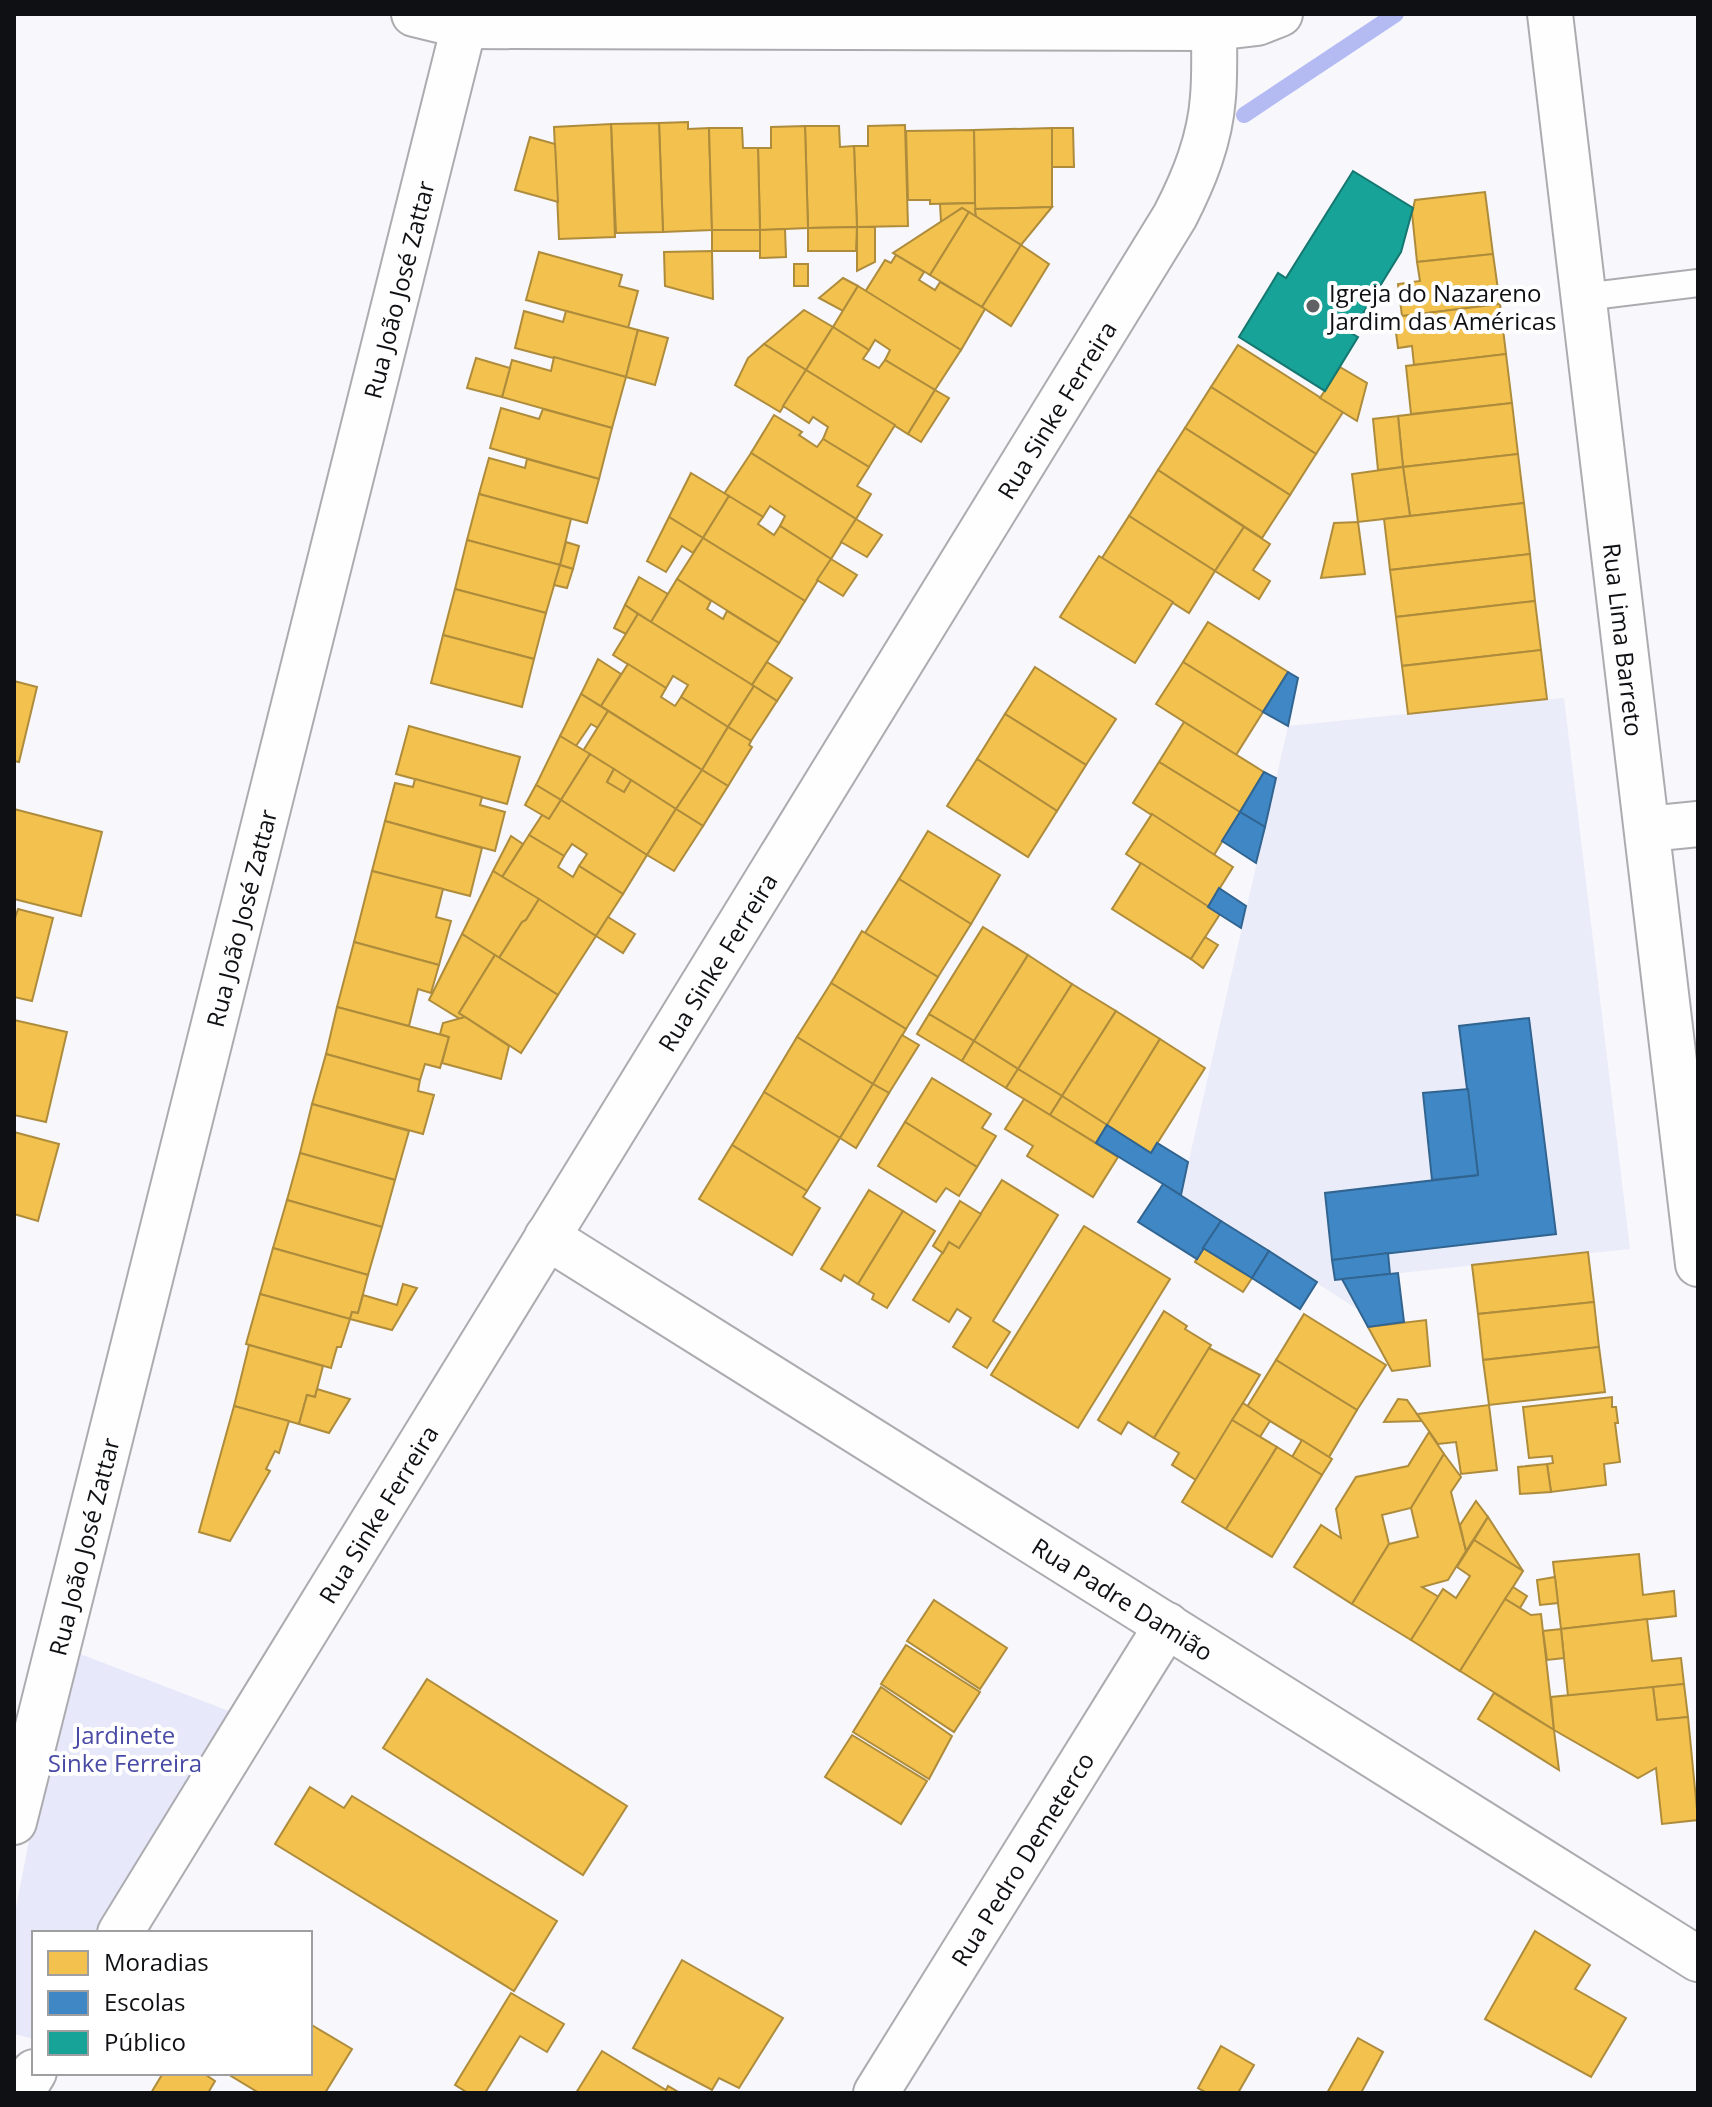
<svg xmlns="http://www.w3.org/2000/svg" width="1712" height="2107" viewBox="0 0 1712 2107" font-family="'Open Sans',sans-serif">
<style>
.built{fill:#ebecf9}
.green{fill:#e7e9fb}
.homes{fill:#f2c14e;stroke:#ae8c3c;stroke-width:2}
.schools{fill:#3f88c5;stroke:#316490;stroke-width:2}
.public{fill:#17a398;stroke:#157770;stroke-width:2}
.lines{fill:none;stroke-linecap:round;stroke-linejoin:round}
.stream{stroke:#b4baf2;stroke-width:16}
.lane-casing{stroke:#acacb0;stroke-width:30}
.street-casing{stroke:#acacb0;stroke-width:48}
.lane{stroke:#fefeff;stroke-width:26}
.street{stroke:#fefeff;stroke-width:44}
.poi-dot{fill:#606165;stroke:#fff;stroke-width:3}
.labels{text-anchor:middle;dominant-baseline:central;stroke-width:8;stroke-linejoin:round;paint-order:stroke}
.street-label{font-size:24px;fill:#0f1013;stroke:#fff}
.poi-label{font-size:24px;fill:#0f1013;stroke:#fff;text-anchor:start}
.park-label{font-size:24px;fill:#494aa5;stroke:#fff}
</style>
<rect width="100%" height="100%" fill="#f7f7fc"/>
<polygon class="built" points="1564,698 1630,1249 1343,1279 1360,1311 1181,1195 1288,726"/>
<polygon class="green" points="75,1652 229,1711 100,1933 34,1933 34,2039 14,2034 14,1918 31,1830"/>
<g class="homes">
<polygon points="688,122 688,129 709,128 712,230 663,232 659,123"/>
<polygon points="659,123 663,232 616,233 611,124"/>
<polygon points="611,124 615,237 559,239 554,127"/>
<polygon points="905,125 908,226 857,227 854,146 868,146 868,126"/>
<polygon points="805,126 839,126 840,147 854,146 857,227 808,228"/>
<polygon points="805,126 808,228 760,230 758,148 771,148 771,127"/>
<polygon points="709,128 742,128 743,148 758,148 760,230 712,230"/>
<polygon points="1052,128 1052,207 975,209 974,130"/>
<polygon points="1052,128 1073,128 1074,167 1052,167"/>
<polygon points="974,130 975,203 930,204 930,200 908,200 906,131"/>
<polygon points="530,137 555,144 558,202 515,190"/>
<polygon points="1485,192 1493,254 1417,262 1412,213 1415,200"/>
<polygon points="975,203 976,217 962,208 941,222 940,204"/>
<polygon points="1052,207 1021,245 976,217 975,209"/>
<polygon points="962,208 969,212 930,275 893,253"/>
<polygon points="969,212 1021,245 982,307 930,275"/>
<polygon points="857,227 875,227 875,262 857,271"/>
<polygon points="857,227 856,251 808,251 808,228"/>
<polygon points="785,229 786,257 760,258 760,230"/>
<rect x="712" y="230" width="48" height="21"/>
<polygon points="1021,245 1049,264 1011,326 982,307"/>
<polygon points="712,251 713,299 665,286 664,252"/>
<polygon points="539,252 622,275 619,286 638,291 628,328 526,300"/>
<polygon points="1493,254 1500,304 1402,316 1398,284 1420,281 1417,262"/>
<polygon points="896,255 924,272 919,280 935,290 940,282 985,309 961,350 865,292 885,260 891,263"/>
<rect x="794" y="264" width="14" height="22"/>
<polygon points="843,278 858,286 843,311 819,298"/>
<polygon points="858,286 961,350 935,390 885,360 890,350 875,340 869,350 833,327"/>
<polygon points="1500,304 1506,354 1414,365 1412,346 1398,348 1394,317"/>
<polygon points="804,310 833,327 806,370 764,344"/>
<polygon points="524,311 563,322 566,311 638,330 626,377 515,348"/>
<polygon points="833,327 869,350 863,359 879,368 885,360 935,390 908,434 806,370"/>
<polygon points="638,330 668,338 655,385 626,377"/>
<polygon points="764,344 806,370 780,412 735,385 748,358"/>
<polygon points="1238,345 1343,412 1316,454 1211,387"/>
<polygon points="1506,354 1512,403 1411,414 1406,366"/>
<polygon points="554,357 626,377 612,428 502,397 512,360 551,371"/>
<polygon points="476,358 510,368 502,397 467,388"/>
<polygon points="1340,367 1367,383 1357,421 1320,398"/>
<polygon points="806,370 895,425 869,467 823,439 828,427 813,417 809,423 783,406"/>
<polygon points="1211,387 1316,454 1290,495 1185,428"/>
<polygon points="935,390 949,398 921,442 908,434"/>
<polygon points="1512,403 1518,454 1403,467 1398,416"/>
<polygon points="501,408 539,419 543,409 612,428 599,479 490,448"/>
<polygon points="774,415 802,432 799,435 817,447 823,439 869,467 857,486 871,494 856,519 751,453"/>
<polygon points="1398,416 1403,467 1378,470 1373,419"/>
<polygon points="1185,428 1290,495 1262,538 1158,470"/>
<polygon points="751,453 856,519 831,559 780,526 785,516 770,506 763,517 724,494"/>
<polygon points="1518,454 1524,503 1410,516 1403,467"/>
<polygon points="489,458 525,468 527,459 599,479 587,523 479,494"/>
<polygon points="1403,467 1410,516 1358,522 1352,474"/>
<polygon points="1158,470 1244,527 1215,571 1129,516"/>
<polygon points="691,473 729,496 703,538 669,517"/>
<polygon points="479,494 571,519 560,565 467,540"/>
<polygon points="729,496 763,517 758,524 774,535 780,526 831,559 805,601 703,538"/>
<polygon points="1524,503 1530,554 1390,570 1384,519"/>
<polygon points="1129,516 1215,571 1189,613 1102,558"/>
<polygon points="669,517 703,538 693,553 682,546 666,572 647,561"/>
<polygon points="856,519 882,535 867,557 841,542"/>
<polygon points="1358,522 1365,574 1321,578 1334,523"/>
<polygon points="1244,527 1270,544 1253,570 1270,581 1259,599 1215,571"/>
<polygon points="703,538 805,601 779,643 677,579"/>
<polygon points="467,540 560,565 546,613 455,589"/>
<polygon points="566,542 579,546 573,569 560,565"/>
<polygon points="1530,554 1535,601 1396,617 1390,570"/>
<polygon points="1099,556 1173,602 1135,663 1060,617"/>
<polygon points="831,559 857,575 843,596 817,580"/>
<polygon points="560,565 573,569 567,588 554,585"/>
<polygon points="639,577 668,594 651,622 625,605"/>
<polygon points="677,579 711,601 707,609 723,619 727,611 779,643 752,685 651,622"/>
<polygon points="455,589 546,613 534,659 443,635"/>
<polygon points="1535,601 1541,650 1402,666 1396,617"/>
<polygon points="625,605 638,614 626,634 614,628"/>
<polygon points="638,614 754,686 728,727 681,697 688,685 673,676 666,688 613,655"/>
<polygon points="1208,622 1288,672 1263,712 1183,662"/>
<polygon points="443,635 534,659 522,707 431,683"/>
<polygon points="1541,650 1547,699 1408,714 1402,666"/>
<polygon points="598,659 621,674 601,706 581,694"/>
<polygon points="767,662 792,678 777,701 752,685"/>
<polygon points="1183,662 1263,712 1236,755 1156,704"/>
<polygon points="628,664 666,688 661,697 675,706 681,697 728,727 702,770 601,706"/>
<polygon points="1035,667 1116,719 1086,765 1005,714"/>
<polygon points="14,681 37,687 19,762 14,761"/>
<polygon points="754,686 777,701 751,741 728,727"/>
<polygon points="581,694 608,711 598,728 591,724 576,746 560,736"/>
<polygon points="608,711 702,770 676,809 583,751"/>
<polygon points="1005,714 1086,765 1057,811 977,759"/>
<polygon points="1184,722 1264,772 1240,812 1159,762"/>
<polygon points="409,726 520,757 507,804 396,774"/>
<polygon points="728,727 751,741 749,745 752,747 728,786 702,770"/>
<polygon points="560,736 590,754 561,800 536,785"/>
<polygon points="590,754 614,769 607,782 624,792 631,780 676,809 647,855 561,800"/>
<polygon points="977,759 1057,811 1028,857 947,806"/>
<polygon points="1159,762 1240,812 1214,855 1133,803"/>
<polygon points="614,769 631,780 624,792 607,782"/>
<polygon points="702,770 728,786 703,826 676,809"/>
<polygon points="415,779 482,797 480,805 505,812 495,851 385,821 395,783 413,787"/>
<polygon points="536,785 561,800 549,819 525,805"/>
<polygon points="561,800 647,855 623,894 579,866 587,854 572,844 564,856 529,835 542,815 549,819"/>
<polygon points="14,809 102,832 81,916 14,899"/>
<polygon points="676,809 703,826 674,871 647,855"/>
<polygon points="1152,814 1233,867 1208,907 1126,854"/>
<polygon points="385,821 482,848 470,896 372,871"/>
<polygon points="928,831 1000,875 971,924 899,879"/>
<polygon points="529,835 564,856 558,867 573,877 579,866 623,894 596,936 502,877"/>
<polygon points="511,836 523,844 502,877 493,871"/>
<polygon points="1141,863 1220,914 1191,959 1112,909"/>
<polygon points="372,871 443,889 436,917 451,921 439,965 354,942"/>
<polygon points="493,871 539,899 526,920 522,922 499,958 462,934"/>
<polygon points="899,879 971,924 938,977 865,933"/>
<polygon points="539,899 596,936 558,995 499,958 522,922 526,920"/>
<polygon points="18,909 53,918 32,1001 14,997 14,921"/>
<polygon points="608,917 635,934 623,953 596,936"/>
<polygon points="983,927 1028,955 974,1041 929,1014"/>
<polygon points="862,931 938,977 906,1029 831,983"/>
<polygon points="462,934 495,955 459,1013 465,1017 460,1019 429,1000"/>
<polygon points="1205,937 1218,945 1203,968 1191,959"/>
<polygon points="354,942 439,965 431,993 418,989 409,1026 337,1007"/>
<polygon points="495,955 558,995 521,1053 459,1013"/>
<polygon points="1028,955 1072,984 1018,1069 974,1041"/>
<polygon points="831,983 906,1029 873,1084 797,1037"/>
<polygon points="1072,984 1116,1011 1062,1096 1018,1069"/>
<polygon points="337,1007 449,1037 440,1068 425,1064 420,1080 326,1054"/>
<polygon points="1116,1011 1160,1039 1107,1125 1062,1096"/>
<polygon points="929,1014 974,1041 962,1061 917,1034"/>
<polygon points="465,1017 509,1046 501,1079 442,1063 449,1037 440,1034 443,1023"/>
<polygon points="14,1020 67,1032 46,1122 14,1115"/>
<polygon points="902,1035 919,1045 889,1093 873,1084"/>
<polygon points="797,1037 873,1084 840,1138 764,1092"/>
<polygon points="1160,1039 1205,1068 1151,1153 1107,1125"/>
<polygon points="974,1041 1018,1069 1006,1088 962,1061"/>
<polygon points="326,1054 420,1080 418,1091 434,1095 423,1134 312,1104"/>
<polygon points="1018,1069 1062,1096 1050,1115 1006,1088"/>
<polygon points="932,1078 991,1114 982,1128 996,1136 977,1167 905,1122"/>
<polygon points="873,1084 889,1093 856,1148 840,1138"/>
<polygon points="764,1092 840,1138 807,1191 732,1145"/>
<polygon points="1062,1096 1107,1125 1096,1143 1050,1115"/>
<polygon points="1024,1099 1118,1157 1093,1197 1027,1156 1033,1146 1005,1129"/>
<polygon points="312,1104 409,1131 395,1180 300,1153"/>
<polygon points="905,1122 977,1167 959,1196 946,1188 936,1202 878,1166"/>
<polygon points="14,1132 59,1144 38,1221 14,1214"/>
<polygon points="732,1145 807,1191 803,1197 820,1208 792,1255 699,1199"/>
<polygon points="300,1153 395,1180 382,1227 287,1200"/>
<polygon points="1002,1180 1058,1215 993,1321 1010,1332 987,1368 953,1347 971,1318 957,1309 949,1322 913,1300 949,1242 959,1248"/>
<polygon points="869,1190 903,1211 858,1284 844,1275 841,1281 821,1269"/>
<polygon points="287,1200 382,1227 368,1275 273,1248"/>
<polygon points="960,1201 981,1214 959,1248 949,1242 943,1253 933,1246"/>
<polygon points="903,1211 935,1231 887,1308 872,1299 874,1294 858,1284"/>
<polygon points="1084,1226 1170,1279 1078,1428 991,1375"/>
<polygon points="273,1248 368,1275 358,1313 352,1312 350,1319 260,1294"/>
<polygon points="1203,1248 1252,1278 1243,1292 1195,1262"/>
<polygon points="1588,1252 1594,1302 1478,1314 1472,1265"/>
<polygon points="403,1284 417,1288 392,1330 350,1319 352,1312 358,1313 363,1295 397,1305"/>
<polygon points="260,1294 350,1319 341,1347 337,1347 331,1368 246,1344"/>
<polygon points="1594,1302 1599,1347 1483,1360 1478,1314"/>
<polygon points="1164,1311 1187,1326 1185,1329 1211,1345 1154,1438 1128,1422 1121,1434 1098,1420"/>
<polygon points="1304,1314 1386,1365 1357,1410 1276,1360"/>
<polygon points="1426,1320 1430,1366 1392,1371 1368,1327"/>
<polygon points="249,1345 323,1366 315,1397 307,1395 299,1424 234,1406"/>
<polygon points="1599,1347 1605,1392 1489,1405 1483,1360"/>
<polygon points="1209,1348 1260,1375 1196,1480 1172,1465 1179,1453 1154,1438"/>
<polygon points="1276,1360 1357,1410 1329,1457 1247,1407"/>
<polygon points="317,1389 350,1399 329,1433 299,1424 307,1395 315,1397"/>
<polygon points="1612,1397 1612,1407 1616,1407 1618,1423 1615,1423 1620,1462 1604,1464 1606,1485 1551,1492 1547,1464 1553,1463 1552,1456 1529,1458 1523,1407"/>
<polygon points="1398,1399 1407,1400 1422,1421 1384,1422"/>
<polygon points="1243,1403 1270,1421 1260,1437 1232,1420"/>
<polygon points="1489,1405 1497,1470 1461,1474 1456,1442 1438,1444 1417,1414"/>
<polygon points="234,1406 289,1421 279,1453 275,1451 266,1469 270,1471 230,1541 199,1532"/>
<polygon points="1232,1420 1277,1447 1226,1529 1182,1502"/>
<polygon points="1429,1432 1444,1454 1411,1508 1382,1515 1389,1544 1352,1604 1294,1567 1321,1525 1341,1538 1336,1509 1356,1477 1408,1466"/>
<polygon points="1302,1440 1332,1459 1322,1475 1292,1457"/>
<polygon points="1277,1447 1322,1475 1272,1557 1226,1529"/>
<polygon points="1444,1454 1461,1477 1451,1492 1466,1551 1448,1580 1422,1587 1439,1597 1411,1640 1352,1604 1389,1544 1418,1537 1411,1508"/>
<polygon points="1547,1464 1551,1492 1520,1494 1518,1467"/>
<polygon points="1476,1501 1488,1517 1466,1551 1460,1525"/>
<polygon points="1488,1517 1523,1571 1474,1540"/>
<polygon points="1474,1540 1523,1571 1460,1671 1411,1640 1443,1589 1456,1598 1470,1576 1457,1567"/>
<polygon points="1639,1554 1643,1595 1674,1591 1676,1616 1561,1629 1553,1562"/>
<polygon points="1555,1577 1558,1603 1540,1605 1537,1580"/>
<polygon points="1513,1587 1527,1596 1520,1608 1505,1599"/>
<polygon points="1505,1599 1531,1615 1541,1614 1554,1730 1460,1671"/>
<polygon points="934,1600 1007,1648 980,1689 907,1641"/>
<polygon points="1647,1619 1652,1661 1681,1658 1684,1684 1568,1696 1561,1629"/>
<polygon points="1561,1629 1564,1658 1547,1660 1543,1631"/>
<polygon points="906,1645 980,1692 954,1732 881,1684"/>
<polygon points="427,1679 627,1806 583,1875 383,1748"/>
<polygon points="1684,1684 1688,1717 1657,1720 1653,1687"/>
<polygon points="881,1687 952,1736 929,1779 853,1732"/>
<polygon points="1653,1687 1657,1720 1688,1717 1698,1820 1662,1824 1656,1768 1638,1778 1554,1730 1551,1697"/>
<polygon points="1494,1693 1554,1730 1559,1770 1478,1719"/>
<polygon points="852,1735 927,1781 901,1824 825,1777"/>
<polygon points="310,1787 344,1808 352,1796 557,1921 514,1991 275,1844"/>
<polygon points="1535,1931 1590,1965 1575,1989 1626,2018 1591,2077 1485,2019"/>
<polygon points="682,1960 783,2018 739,2088 719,2078 712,2090 633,2048"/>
<polygon points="511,1993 564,2024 547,2052 520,2036 485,2093 468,2093 455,2085"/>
<polygon points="310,2024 352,2049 325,2093 259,2093 226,2073 310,2073"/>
<polygon points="1358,2038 1383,2052 1361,2093 1327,2093"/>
<polygon points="1221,2046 1254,2065 1238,2093 1207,2093 1198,2088"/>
<polygon points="602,2051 666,2090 668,2086 680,2093 576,2093"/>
<polygon points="163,2073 203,2073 215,2081 208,2093 151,2093"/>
</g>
<g class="schools">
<polygon points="1288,672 1298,678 1288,726 1263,712"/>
<polygon points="1264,772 1276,778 1265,827 1240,812"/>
<polygon points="1240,812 1265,827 1256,863 1222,841"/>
<polygon points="1219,888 1246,906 1241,928 1208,907"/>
<polygon points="1529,1018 1556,1234 1332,1260 1325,1193 1478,1175 1459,1026"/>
<polygon points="1468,1089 1478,1175 1432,1180 1423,1093"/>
<polygon points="1107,1125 1151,1153 1157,1143 1188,1162 1181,1195 1096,1143"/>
<polygon points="1163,1184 1221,1221 1197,1259 1138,1222"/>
<polygon points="1221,1221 1269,1251 1252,1278 1203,1248"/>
<polygon points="1269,1251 1317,1282 1300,1309 1252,1278"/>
<polygon points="1388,1253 1390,1274 1335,1280 1332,1260"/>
<polygon points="1398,1273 1404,1322 1368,1327 1342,1279"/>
</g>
<polygon class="public" points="1353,171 1413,208 1401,252 1351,333 1358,337 1325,391 1239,337 1278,273 1286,278"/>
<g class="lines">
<polyline class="stream" points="1244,115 1396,14"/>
<g class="lane-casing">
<polyline id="lane" points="1584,297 1698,283"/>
</g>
<g class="street-casing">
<g id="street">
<polyline points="414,14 463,26 1214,28"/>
<path id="s1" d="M1550,14L1698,1264"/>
<polyline points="1648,829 1698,824"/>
<path id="s2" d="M547,1237L1698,1959"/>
<path id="s3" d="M14,1822L467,14"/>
<path id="s4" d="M120,1933L1175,216C1194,179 1210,140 1213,97C1215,75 1214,51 1214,28L1257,23L1280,14"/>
<polyline points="21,2093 34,2072"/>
<path id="s5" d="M876,2093L1167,1625"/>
</g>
</g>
<use href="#lane" class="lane"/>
<use href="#street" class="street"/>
</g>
<circle class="poi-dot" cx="1313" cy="306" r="8"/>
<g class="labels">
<g class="street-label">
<text stroke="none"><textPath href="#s3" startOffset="1580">Rua João José Zattar</textPath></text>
<text stroke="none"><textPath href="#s4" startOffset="1788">Rua Sinke Ferreira</textPath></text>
<text stroke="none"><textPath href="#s1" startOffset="630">Rua Lima Barreto</textPath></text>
<text stroke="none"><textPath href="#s3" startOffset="932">Rua João José Zattar</textPath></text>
<text stroke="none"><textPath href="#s4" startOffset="1140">Rua Sinke Ferreira</textPath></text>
<text stroke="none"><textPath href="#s4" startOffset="492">Rua Sinke Ferreira</textPath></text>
<text stroke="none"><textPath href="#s3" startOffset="284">Rua João José Zattar</textPath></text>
<text stroke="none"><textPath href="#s2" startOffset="680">Rua Padre Damião</textPath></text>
<text stroke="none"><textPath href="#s5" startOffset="276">Rua Pedro Demeterco</textPath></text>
</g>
<g class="poi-label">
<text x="1329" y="292">Igreja do Nazareno<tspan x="1329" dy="28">Jardim das Américas</tspan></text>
</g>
<g class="park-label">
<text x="125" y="1734">Jardinete<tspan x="125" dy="28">Sinke Ferreira</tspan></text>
</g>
</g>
<rect width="1712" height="2107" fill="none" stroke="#0f1013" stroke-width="32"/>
<rect x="32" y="1931" width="280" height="144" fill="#ffffff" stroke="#9f9fa1" stroke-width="2"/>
<rect x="48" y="1951" width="40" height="24" fill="#f2c14e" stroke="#9f9fa1" stroke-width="2"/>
<text x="104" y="1971" font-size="24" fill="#0f1013">Moradias</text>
<rect x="48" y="1991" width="40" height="24" fill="#3f88c5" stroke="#9f9fa1" stroke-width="2"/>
<text x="104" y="2011" font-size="24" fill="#0f1013">Escolas</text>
<rect x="48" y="2031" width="40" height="24" fill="#17a398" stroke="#9f9fa1" stroke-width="2"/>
<text x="104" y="2051" font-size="24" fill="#0f1013">Público</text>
</svg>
